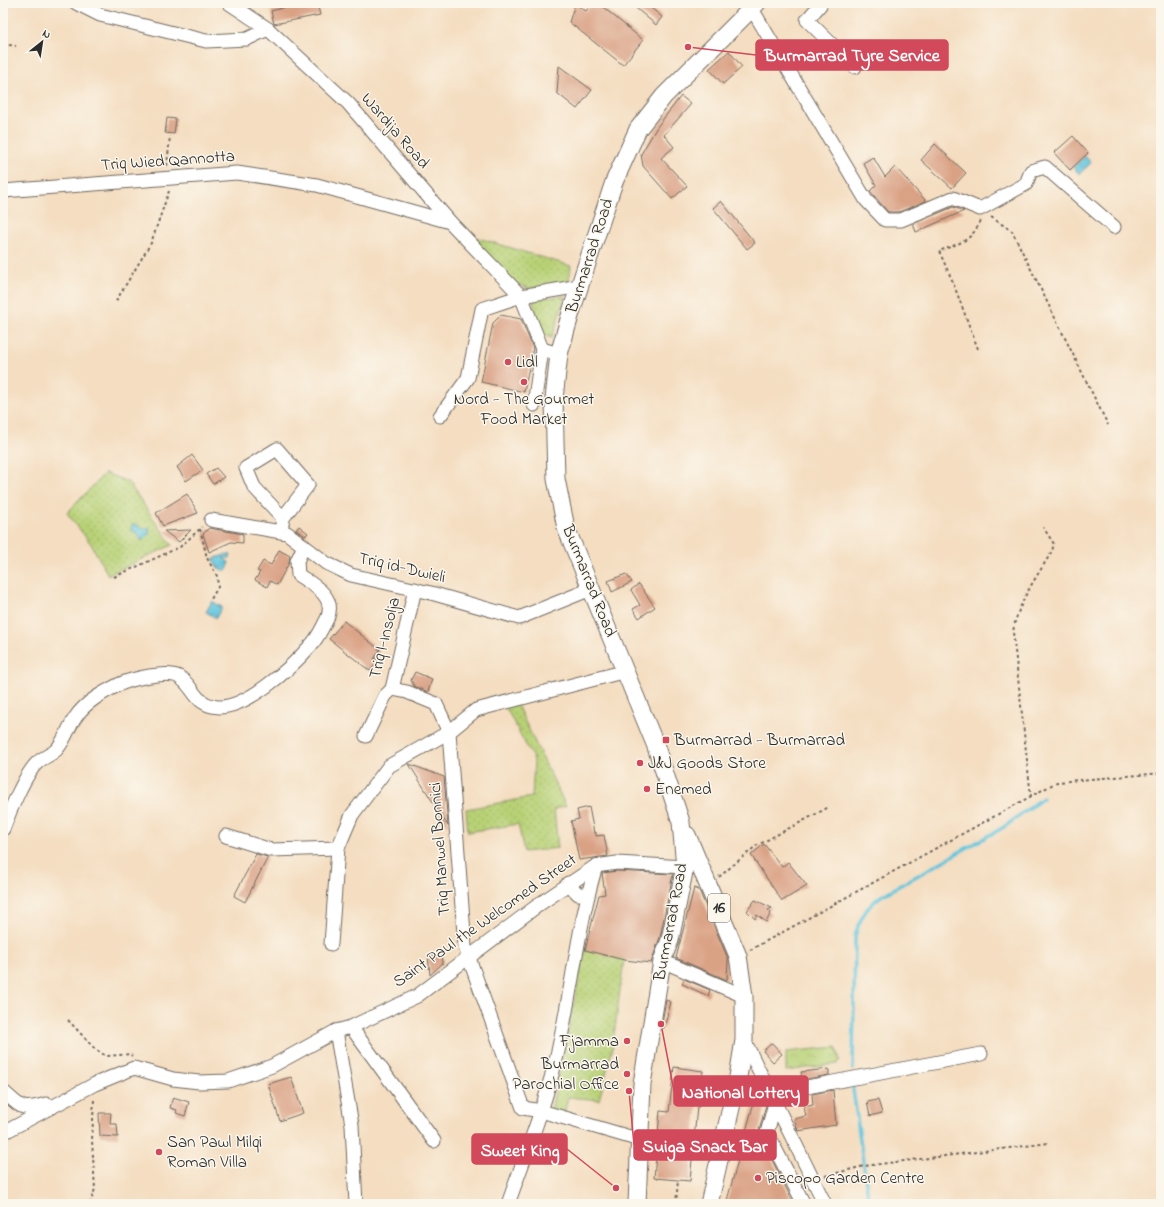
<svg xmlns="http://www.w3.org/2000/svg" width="1164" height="1207" viewBox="0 0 1164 1207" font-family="'Indie Flower',sans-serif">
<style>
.grass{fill:url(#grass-dots);stroke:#727e50}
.park{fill:url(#park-crowns);stroke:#727e50}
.water{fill:url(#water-waves);stroke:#467884}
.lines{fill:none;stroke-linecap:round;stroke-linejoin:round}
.stream{stroke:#60c5dd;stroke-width:3.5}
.building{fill:#daa285}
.minor-casing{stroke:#71695f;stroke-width:15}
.major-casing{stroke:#71695f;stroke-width:19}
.path{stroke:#71695f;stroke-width:2;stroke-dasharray:3 3;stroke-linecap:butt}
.minor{stroke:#fff;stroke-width:13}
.major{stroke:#fff;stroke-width:17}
.poi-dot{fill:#d1495b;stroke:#fbf7ec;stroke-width:1.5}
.labels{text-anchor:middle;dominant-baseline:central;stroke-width:3;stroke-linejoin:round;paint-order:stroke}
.shield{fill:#fbf7ec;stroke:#696865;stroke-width:1}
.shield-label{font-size:16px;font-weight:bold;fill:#2b2b2b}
.street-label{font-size:17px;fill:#2b2b2b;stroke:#fbf7ec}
.poi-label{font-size:17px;fill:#2b2b2b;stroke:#fbf7ec;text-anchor:start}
.leader{fill:none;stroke:#d1495b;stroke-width:1.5}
.callout-dot{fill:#d1495b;stroke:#fbf7ec;stroke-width:1.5}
.callout{fill:#d1495b;stroke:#d1495b;stroke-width:1.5}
.callout-label{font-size:18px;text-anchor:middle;font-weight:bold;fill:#fff}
</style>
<defs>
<pattern id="grass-dots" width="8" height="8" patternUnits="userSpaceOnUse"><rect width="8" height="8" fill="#b8d176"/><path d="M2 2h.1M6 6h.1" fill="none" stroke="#9eb466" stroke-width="1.8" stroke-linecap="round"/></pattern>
<pattern id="park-crowns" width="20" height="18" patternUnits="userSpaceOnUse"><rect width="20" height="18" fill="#b8d176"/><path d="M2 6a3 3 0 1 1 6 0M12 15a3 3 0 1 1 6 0" fill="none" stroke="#9eb466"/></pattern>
<pattern id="water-waves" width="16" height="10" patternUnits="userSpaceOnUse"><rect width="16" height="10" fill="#60c5dd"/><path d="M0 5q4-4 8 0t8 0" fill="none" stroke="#54a9be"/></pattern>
</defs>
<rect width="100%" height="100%" fill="#fbf7ec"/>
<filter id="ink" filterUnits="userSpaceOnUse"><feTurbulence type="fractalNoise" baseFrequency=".025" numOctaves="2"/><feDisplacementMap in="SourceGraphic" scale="8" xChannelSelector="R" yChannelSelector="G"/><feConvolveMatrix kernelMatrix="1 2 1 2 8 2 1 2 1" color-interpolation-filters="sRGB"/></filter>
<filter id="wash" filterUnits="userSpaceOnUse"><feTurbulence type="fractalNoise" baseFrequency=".012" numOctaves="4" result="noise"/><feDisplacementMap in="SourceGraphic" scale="16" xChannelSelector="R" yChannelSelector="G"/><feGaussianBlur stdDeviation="0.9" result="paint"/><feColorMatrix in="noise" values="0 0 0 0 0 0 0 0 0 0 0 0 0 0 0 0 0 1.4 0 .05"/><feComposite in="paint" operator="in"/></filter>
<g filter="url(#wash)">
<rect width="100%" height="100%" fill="#f4ddc0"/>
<g class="grass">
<path d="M475,237L571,266L569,281C557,283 541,289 529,288C510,286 486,253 474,239Z"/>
<polygon points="565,296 552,338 542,335 532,299"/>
<polygon points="105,473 128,482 172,545 108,575 91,544 67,513"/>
<polygon points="516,703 566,806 554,809 558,848 524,852 518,824 468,832 466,809 532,797 534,760 505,706"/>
<polygon points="585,950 624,960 612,1051 599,1100 568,1097 564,1115 551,1110"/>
</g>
<polygon class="park" points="836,1047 840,1060 837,1064 786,1071 786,1052"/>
<g class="water">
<polygon points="1085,156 1091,163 1079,174 1073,167"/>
<path d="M135,524L142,528L150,529C149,535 148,538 141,540L138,534L131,530L132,525Z"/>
<polygon points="227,554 231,555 230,558 223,558 229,562 228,568 225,571 218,568 213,559"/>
<polygon points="212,601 222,607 216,618 206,612"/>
</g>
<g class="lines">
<g class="stream">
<path d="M853,1069L855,936C860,918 866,907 881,896L1004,827L1043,798"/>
<polyline points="852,1082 869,1204"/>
</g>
</g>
<g id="blocks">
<g class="building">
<polygon points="301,3 317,3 320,15 274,24 271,11"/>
<polygon points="593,3 598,3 643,40 623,65 569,22 575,4 586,11"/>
<polygon points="630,3 645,3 662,17 656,25"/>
<polygon points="729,51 742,67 723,84 709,69"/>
<polygon points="559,66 592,90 577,109 557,93"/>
<polygon points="681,96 691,104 664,135 674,147 661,158 687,186 672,199 643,166 641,154 657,127"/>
<polygon points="167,118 176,119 174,134 165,133"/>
<polygon points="1073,136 1088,153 1070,170 1054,153"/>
<polygon points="935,144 966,173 952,188 921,160"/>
<polygon points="873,157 885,177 895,167 926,201 899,212 888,212 870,191 876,185 863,163"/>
<polygon points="721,201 755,243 747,249 713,208"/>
<polygon points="953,207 964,211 916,232 913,224"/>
<polygon points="501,315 521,319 533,348 524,392 481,382 493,323"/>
<polygon points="192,455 203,470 186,481 177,467"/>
<polygon points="216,468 224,477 213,484 206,474"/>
<polygon points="187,494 198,513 163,526 156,513"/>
<polygon points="299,526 308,533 305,536 296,530"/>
<polygon points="209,528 243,534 243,543 231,542 209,552 203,534"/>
<polygon points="191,530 179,542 164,531"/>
<polygon points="279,550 290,556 289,563 277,585 270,581 267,587 255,580 260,572 257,571 263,561 271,565"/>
<polygon points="626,574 632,582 612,592 608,581"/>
<polygon points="639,584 655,607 639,618 633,609 640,605 631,590"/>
<polygon points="344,621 380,650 374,659 378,661 370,671 329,639"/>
<polygon points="415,672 432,679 428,692 414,686 411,680"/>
<polygon points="409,764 444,777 448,826"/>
<polygon points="589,807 594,833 596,832 596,836 604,835 608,856 579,860 571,821 579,819 577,810"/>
<polygon points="764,844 782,867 788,862 807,886 782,901 751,855"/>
<polygon points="256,854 268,857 245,902 234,896"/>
<polygon points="617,871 673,874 660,937 651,963 624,960 585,950 599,895 605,894 602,873"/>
<polygon points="694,888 699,890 728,959 727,980 676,958"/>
<polygon points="755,900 772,908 768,910 771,913 766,922 757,915 755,919 747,911"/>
<polygon points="442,954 443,963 430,975 428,955"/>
<polygon points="684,979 710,990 708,996 682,984"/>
<polygon points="666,1000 671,1002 664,1028 661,1028"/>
<polygon points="772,1043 782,1054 773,1062 763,1051"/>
<polygon points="674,1067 703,1071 699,1107 697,1107 690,1181 654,1178 660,1111 669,1112"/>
<polygon points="829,1069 829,1075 802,1080 801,1072"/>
<polygon points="291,1077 303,1113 280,1121 268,1084"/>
<polygon points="833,1090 836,1125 798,1131 794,1119 806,1116 804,1107 813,1105 812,1094"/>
<polygon points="173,1097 189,1102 185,1116 176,1113 177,1110 170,1108"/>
<polygon points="878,1100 882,1113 870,1116 867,1102"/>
<polygon points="754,1102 766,1105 759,1131 759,1144 766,1148 794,1204 726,1204"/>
<polygon points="99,1113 111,1113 110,1124 117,1124 118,1137 100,1136"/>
</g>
</g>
</g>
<g filter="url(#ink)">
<use href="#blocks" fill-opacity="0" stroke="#71695f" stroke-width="1"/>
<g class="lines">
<g class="minor-casing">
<g id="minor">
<polyline points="76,3 100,15 206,41 247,39 268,29"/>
<polyline points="229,3 268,29 348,103 450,222 521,296 542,349 559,354"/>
<polyline points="819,3 820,5 807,20 855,67"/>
<polyline points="752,9 866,200 885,220 901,220 953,198 980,209 1026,184 1031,171 1045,167 1114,227"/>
<polyline points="3,191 237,173 317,185 450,222"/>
<polyline points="534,405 542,349"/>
<polyline points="440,416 468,378 482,309 521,296 580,286"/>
<polyline points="211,520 287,533 326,563 351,575 431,593 519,618 591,589"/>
<polyline points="281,531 283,518 308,485 277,449 246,468 254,487 283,518"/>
<polyline points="392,689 407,692 436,704 449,732 465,947 523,1108 541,1111 640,1140"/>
<polyline points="366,736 385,696 392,689 415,589"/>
<path d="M3,829C9,813 25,774 37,763C43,757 52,755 57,749C65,740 68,728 75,718C85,702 104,692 120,684C132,679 168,670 179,677C193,685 193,701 212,706C242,714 293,666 311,645C318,638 322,628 327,619C337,597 314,585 298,575L297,561L304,546"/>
<polyline points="226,836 271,850 338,848"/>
<polyline points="568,883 578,894 587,894"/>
<polyline points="331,944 338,848 352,815 389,766 449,732 476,710 626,671"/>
<polyline points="662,961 744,996"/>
<polyline points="351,1027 434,1141"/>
<polyline points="336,1031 352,1125 356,1204"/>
<polyline points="744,1040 825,1204"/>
<polyline points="734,1090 753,1086 770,1094"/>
<path d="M4,1092C22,1108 21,1111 46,1104"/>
<polyline points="770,1094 981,1054"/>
<polyline points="775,1103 767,1133 804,1204"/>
<polyline points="3,1133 95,1084 134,1068 173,1079 199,1082 228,1081 272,1066 336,1031 351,1027 417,996 541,903 596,866 617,863 685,867"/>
<path d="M508,1204C526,1153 546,1103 558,1051C572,989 578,926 596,866"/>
</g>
</g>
<g class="major-casing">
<g id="major">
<polyline points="687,835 738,956 744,996 744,1040 738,1077 709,1204"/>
<polyline points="637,1204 642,1084 662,961 670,940 685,867 681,822 655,744 566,528 556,479 554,399 559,354 572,309 614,182 638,129 664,96 757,3"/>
</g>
</g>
<g class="path">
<polyline points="3,44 16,46"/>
<polyline points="167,166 170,136"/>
<polyline points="991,217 1012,231 1108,425"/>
<polyline points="116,301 151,243 169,191"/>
<path d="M978,349L952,280L939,251C960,243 971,242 981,220"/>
<polyline points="200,529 207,558 217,576 218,587 211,599"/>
<polyline points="114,577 180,547 202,527"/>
<path d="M1031,797L1013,632C1018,601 1037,577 1052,551L1054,544L1043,527"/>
<polyline points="719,877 756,846 829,807"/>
<polyline points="750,950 1057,782 1161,773"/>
<polyline points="68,1020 95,1049 106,1056 130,1054 132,1056"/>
<polyline points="825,1176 864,1166 1049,1143"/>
<polyline points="90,1204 95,1189 92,1140 94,1099"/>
<polyline points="676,1204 678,1180"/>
</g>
<use href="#minor" class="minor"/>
<use href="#major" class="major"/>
</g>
</g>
<g class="poi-dot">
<circle cx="508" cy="362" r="4"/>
<circle cx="524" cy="382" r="4"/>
<rect x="662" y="736" width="8" height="8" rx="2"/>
<circle cx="640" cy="763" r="4"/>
<circle cx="647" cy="789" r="4"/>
<circle cx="627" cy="1041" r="4"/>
<circle cx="627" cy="1074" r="4"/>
<circle cx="159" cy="1152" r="4"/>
<circle cx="758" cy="1178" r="4"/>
</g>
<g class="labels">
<rect class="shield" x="708" y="894" width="22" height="28" rx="3"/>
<g class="shield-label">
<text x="719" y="908">16</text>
</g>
<g class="street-label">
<text transform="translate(395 131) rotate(49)">Wardija Road</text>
<text transform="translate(168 161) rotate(-4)">Triq Wied Qannotta</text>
<text transform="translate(590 256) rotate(-72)">Burmarrad Road</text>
<text transform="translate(402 568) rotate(13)">Triq id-Dwieli</text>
<text transform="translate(589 581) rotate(68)">Burmarrad Road</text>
<text transform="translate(385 638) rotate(-76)">Triq l-Insolja</text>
<text transform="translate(440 849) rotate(-94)">Triq Manwel Bonnici</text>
<text transform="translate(485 921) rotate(-35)">Saint Paul the Welcomed Street</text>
<text transform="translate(671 922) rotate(-79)">Burmarrad Road</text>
</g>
<g class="poi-label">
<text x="516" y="362">Lidl</text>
<text x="524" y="399" text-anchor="middle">Nord - The Gourmet<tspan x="524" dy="20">Food Market</tspan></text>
<text x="674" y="740">Burmarrad - Burmarrad</text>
<text x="648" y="763">J&amp;J Goods Store</text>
<text x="655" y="789">Enemed</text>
<text x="619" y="1041" text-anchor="end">Fjamma</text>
<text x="619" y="1064" text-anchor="end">Burmarrad<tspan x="619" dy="20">Parochial Office</tspan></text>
<text x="167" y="1142">San Pawl Milqi<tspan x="167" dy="20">Roman Villa</tspan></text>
<text x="766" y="1178">Piscopo Garden Centre</text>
</g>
</g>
<path class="leader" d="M688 47L756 55M661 1024L674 1091M629 1091L634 1145M616 1188L567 1149"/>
<g class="callout-dot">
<circle cx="688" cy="47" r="4"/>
<circle cx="661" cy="1024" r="4"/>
<circle cx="629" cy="1091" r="4"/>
<circle cx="616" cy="1188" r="4"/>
</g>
<g class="callout">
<rect x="756" y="40" width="192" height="30" rx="4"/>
<rect x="674" y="1076" width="134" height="30" rx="4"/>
<rect x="634" y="1130" width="142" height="30" rx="4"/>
<rect x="472" y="1134" width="95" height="30" rx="4"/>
</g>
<g class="callout-label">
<text x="852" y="61">Burmarrad Tyre Service</text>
<text x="741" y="1098">National Lottery</text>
<text x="705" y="1152">Suiga Snack Bar</text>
<text x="520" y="1156">Sweet King</text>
</g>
<rect width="1164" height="1207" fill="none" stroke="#fbf7ec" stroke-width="16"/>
<g transform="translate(42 42) rotate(30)" stroke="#fbf7ec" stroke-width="3" paint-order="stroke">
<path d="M0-3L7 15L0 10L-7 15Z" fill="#2b2b2b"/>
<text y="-6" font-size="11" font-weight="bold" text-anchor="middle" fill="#2b2b2b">N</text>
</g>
</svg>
